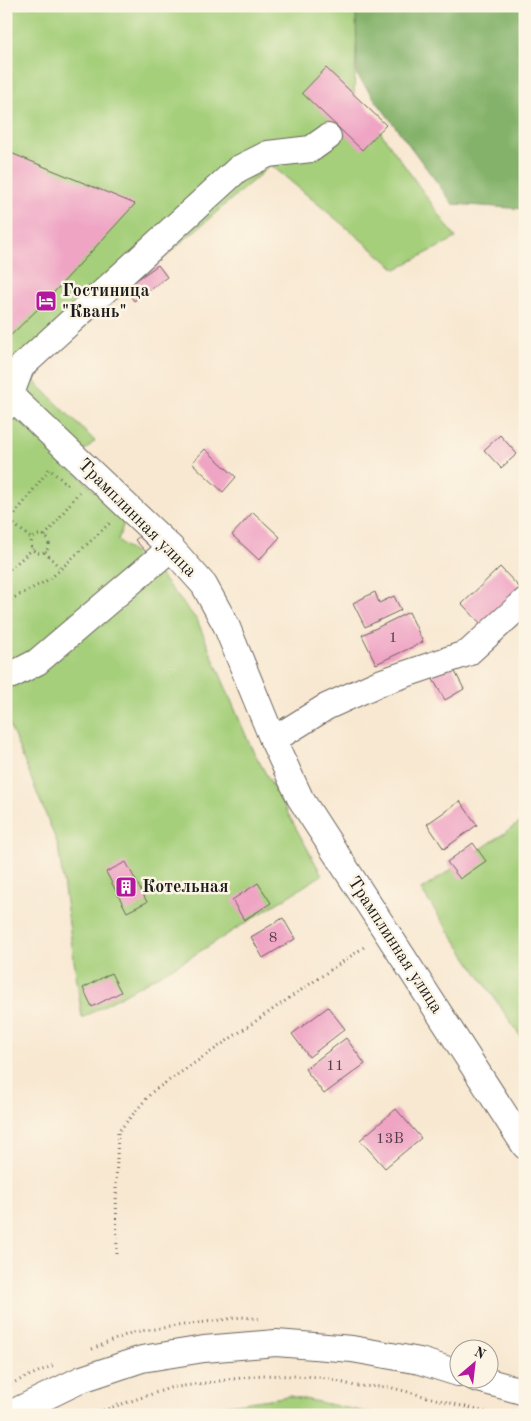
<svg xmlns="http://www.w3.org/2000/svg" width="531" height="1421" viewBox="0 0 531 1421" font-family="'Old Standard TT',serif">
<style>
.green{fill:#a5cf7a;stroke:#60764b}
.forest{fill:#84b26a;stroke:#506743}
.building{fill:#efa4c4}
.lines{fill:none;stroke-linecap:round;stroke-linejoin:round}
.minor-casing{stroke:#69635b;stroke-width:28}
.path{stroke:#69635b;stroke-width:3;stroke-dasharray:1 4;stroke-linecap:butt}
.minor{stroke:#fff;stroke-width:26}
.labels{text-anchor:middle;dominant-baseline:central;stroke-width:5;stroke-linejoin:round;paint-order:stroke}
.number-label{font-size:15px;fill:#513e46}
.poi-label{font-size:18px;font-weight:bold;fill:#1c1c1c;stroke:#fcf5e5;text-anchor:start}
.street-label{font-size:18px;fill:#1c1c1c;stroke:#fcf5e5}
</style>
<rect width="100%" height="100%" fill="#fcf5e5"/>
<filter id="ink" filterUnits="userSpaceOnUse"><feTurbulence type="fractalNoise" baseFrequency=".02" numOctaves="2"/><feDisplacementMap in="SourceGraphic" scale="10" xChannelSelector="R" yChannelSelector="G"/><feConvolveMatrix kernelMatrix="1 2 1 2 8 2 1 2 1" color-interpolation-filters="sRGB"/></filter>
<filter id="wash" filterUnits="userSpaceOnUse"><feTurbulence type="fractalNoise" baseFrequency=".0096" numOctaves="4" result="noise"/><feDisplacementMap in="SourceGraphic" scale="20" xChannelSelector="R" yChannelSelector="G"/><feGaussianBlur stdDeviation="1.12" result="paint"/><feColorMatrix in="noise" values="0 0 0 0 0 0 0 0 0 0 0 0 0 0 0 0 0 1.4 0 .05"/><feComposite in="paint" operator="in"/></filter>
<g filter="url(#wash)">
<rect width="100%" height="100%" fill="#f8e8d1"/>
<g class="green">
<polygon points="6,6 358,6 354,95 456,238 396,269 271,165 28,375 95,441 68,465 125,520 118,540 159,574 197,620 250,745 322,875 191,957 82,1018 58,845 6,716"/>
<polygon points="525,819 525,1043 421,890"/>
<polygon points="290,1396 380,1415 160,1415"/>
</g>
<polygon class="forest" points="356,6 525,6 525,209 453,204 357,75"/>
<g id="blocks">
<g class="building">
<polygon points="326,68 386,125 362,150 302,93"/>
<polygon points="6,151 135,204 46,301 6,340"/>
<polygon points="158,265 167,277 134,301 125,288"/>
<polygon points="500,435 517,454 501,468 484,450"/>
<polygon points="205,449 236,477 223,492 192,463"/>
<polygon points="253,512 280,537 259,560 232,535"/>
<polygon points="143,533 156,547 148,554 135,540"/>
<polygon points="500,567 522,590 483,626 462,604"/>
<polygon points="375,592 379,603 394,596 401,610 365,627 353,603"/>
<polygon points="409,612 423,642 376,664 362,635"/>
<polygon points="451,664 464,689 445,700 431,676"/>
<polygon points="460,801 477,825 444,849 427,824"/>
<polygon points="473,843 486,861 460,879 447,862"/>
<polygon points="126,862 147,902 127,912 106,872"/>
<polygon points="258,883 271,903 244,920 232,900"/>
<polygon points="283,918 295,939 263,958 251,937"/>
<polygon points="111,973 121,992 92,1007 83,988"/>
<polygon points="328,1007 345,1029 309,1057 292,1034"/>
<polygon points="346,1038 365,1064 324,1094 305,1069"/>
<polygon points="396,1109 421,1138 385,1168 360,1140"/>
</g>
</g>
</g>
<g filter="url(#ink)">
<use href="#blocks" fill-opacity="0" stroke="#69635b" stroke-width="1"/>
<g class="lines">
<g class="minor-casing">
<g id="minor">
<polyline points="11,396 171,548 204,585 226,625 273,740 300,798 525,1146"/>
<polyline points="6,407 21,367 238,169 268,154 311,149 328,137"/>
<polyline points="6,670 12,675 37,662 171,548"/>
<polyline points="273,740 326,707 379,683 468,653 525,601"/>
<polyline points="475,1378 525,1392"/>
<polyline points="8,1415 82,1379 142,1359 204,1349 276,1343 352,1349 420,1361 458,1373"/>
</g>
</g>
<g class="path">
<polyline points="10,521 32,539"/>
<polyline points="6,526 49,469 68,485"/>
<circle cx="40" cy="544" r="9"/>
<polyline points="45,536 79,492"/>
<polyline points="45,552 61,569"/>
<polyline points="6,572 33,549"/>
<polyline points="6,602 50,579 112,521"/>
<polyline points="117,1254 116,1186 118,1132 152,1092 367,945"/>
<polyline points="92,1349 133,1332 242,1317 261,1319"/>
<polyline points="6,1386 54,1365"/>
<polyline points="89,1415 170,1388 262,1375 322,1377 355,1386 389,1387 497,1415"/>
</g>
<use href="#minor" class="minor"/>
</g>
</g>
<defs>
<g id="hotel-square" transform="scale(1.125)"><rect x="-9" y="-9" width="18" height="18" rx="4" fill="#b5179e" stroke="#fcf5e5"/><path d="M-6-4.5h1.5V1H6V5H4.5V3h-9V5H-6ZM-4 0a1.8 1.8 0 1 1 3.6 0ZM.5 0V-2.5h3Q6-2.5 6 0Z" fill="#fff"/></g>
<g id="building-square" transform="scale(1.125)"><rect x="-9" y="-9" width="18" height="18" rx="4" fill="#b5179e" stroke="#fcf5e5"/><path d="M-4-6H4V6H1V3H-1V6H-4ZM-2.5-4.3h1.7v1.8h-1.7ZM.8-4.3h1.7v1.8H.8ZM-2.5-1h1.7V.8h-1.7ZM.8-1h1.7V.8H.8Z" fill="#fff"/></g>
</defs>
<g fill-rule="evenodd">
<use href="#hotel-square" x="46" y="301"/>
<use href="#building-square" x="126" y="887"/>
</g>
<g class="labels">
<g class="number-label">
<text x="393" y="638">1</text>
<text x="273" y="938">8</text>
<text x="335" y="1066">11</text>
<text x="390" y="1139">13В</text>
</g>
<g class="poi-label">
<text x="62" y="291">Гостиница<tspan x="62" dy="21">"Квань"</tspan></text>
<text x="142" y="887">Котельная</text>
</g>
<g class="street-label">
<text transform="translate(137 518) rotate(45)">Трамплинная улица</text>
<text transform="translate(395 945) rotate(57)">Трамплинная улица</text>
</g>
</g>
<rect width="531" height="1421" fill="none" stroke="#fcf5e5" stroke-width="25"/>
<g transform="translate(474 1364) rotate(28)"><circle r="24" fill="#fcf5e5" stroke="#a29e95"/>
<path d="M0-4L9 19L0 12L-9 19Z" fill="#b5179e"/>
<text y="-8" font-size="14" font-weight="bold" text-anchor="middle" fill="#1c1c1c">N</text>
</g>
</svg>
